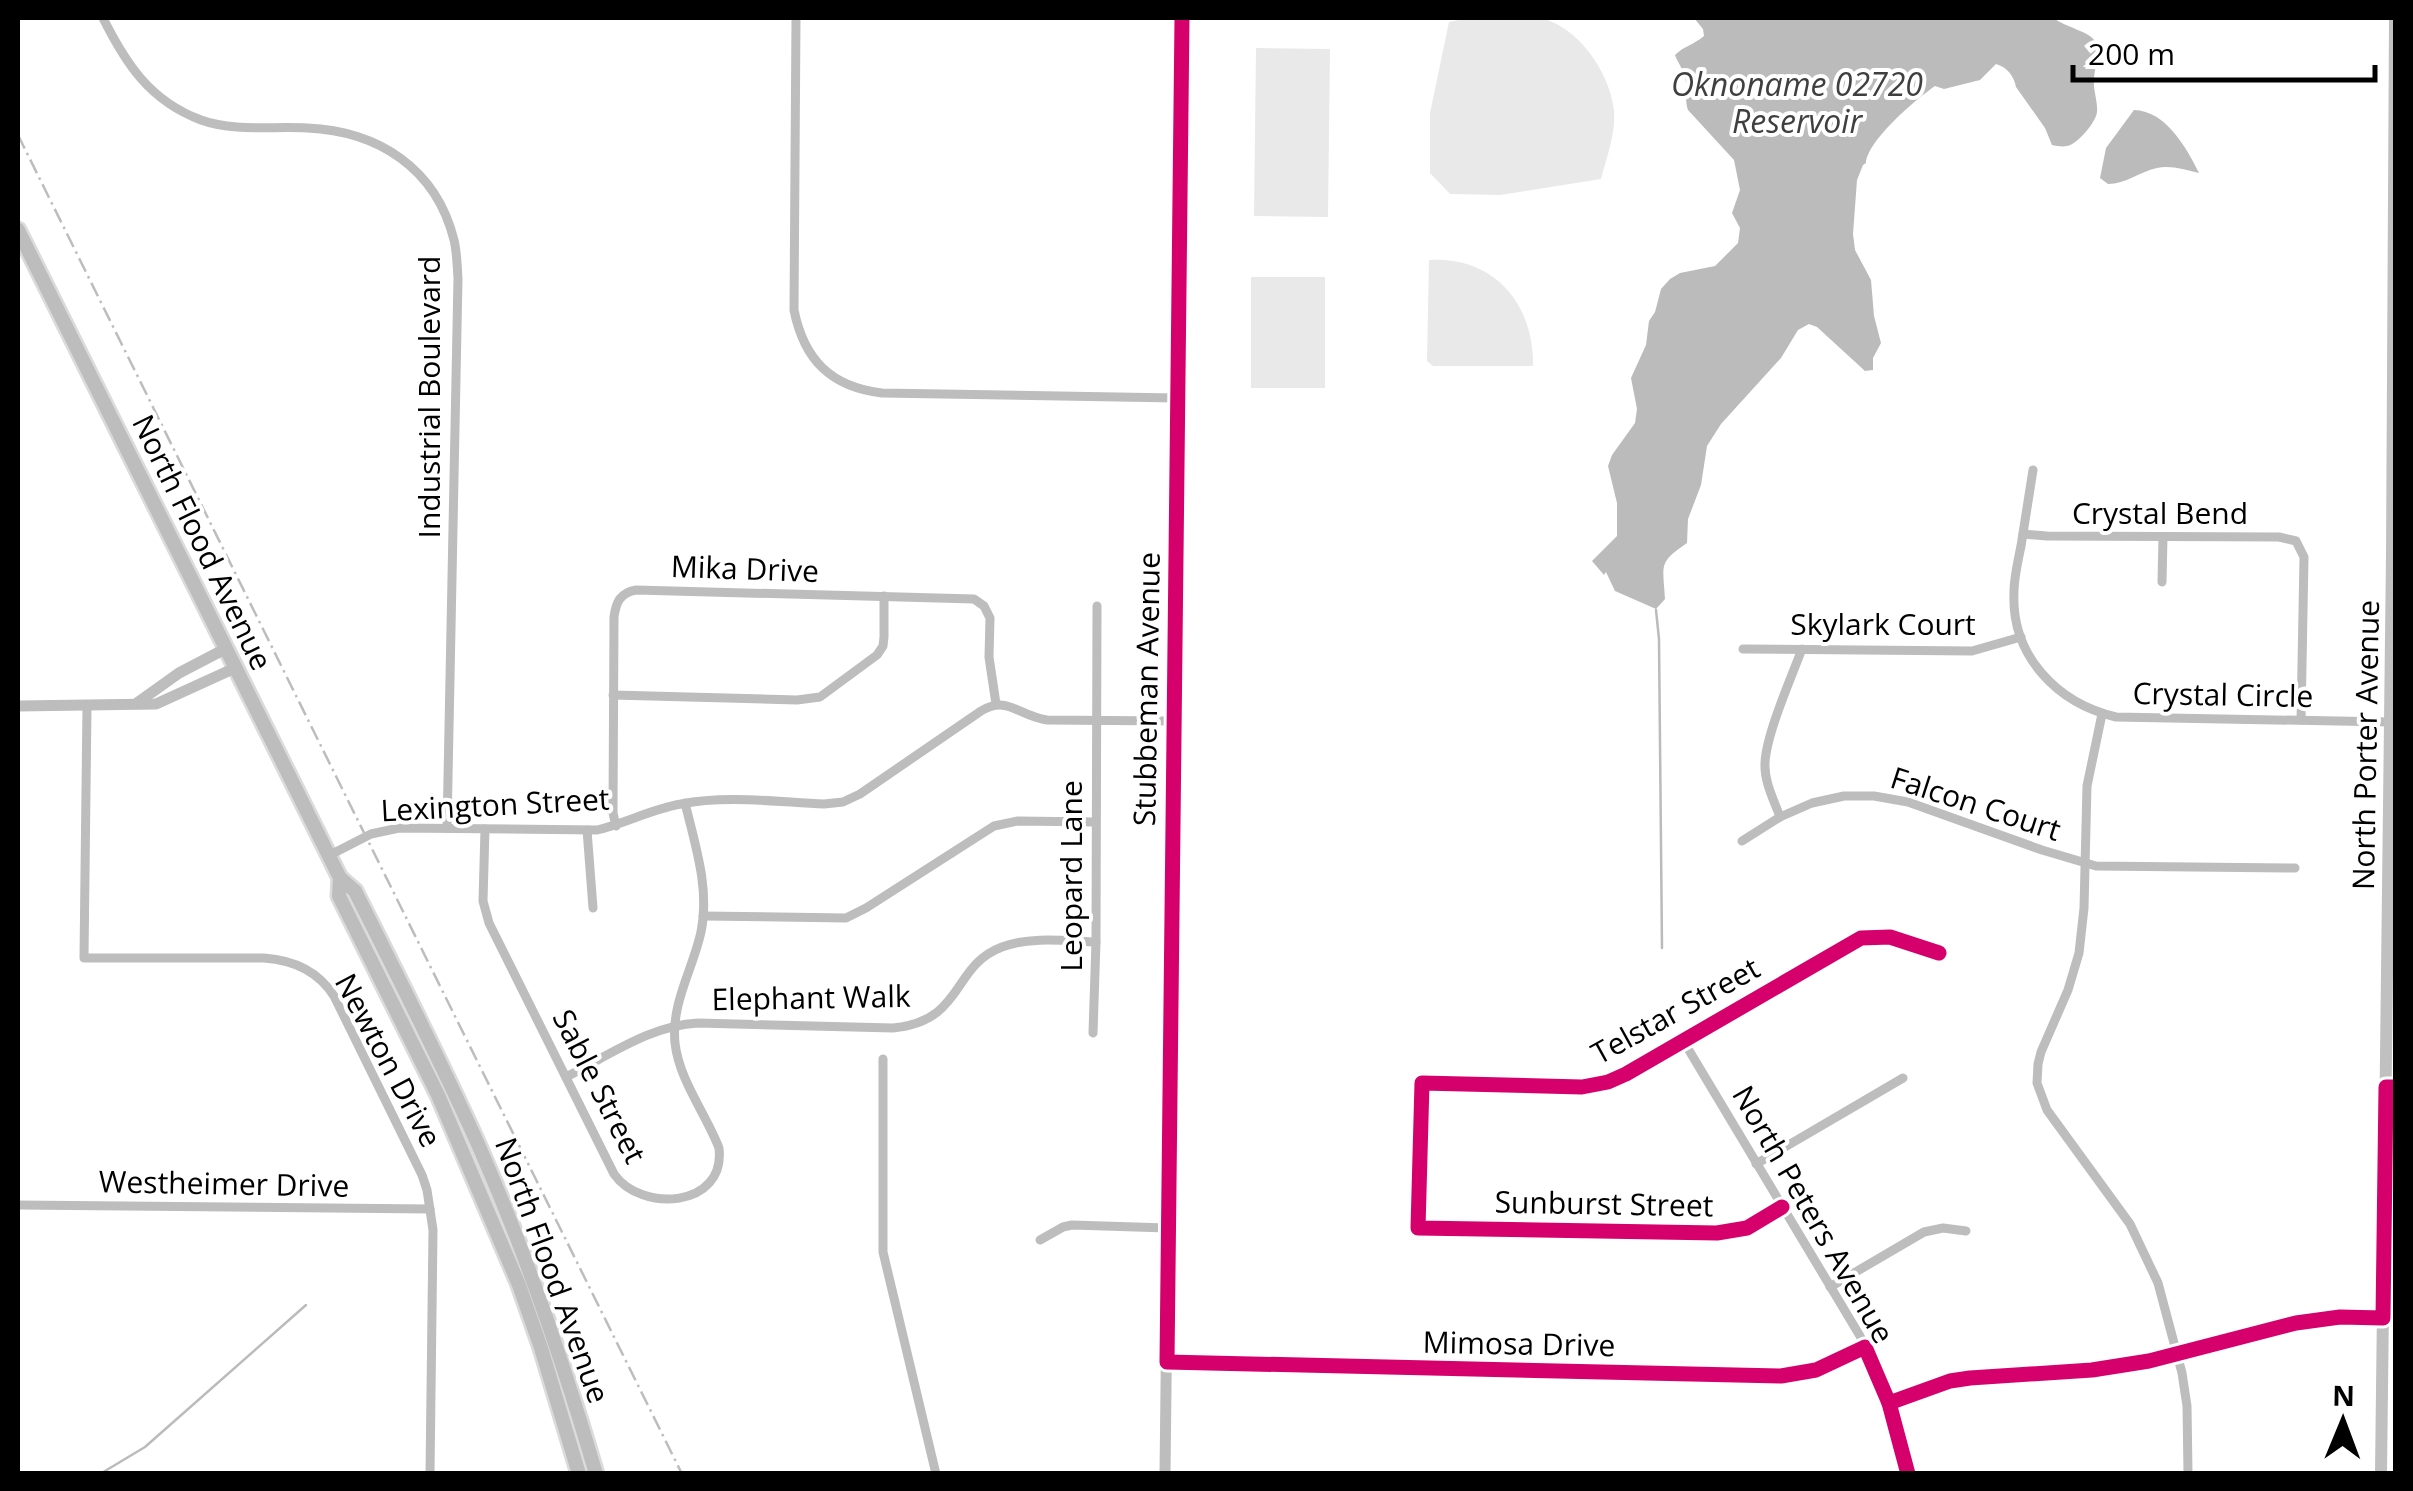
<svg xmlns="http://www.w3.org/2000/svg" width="2413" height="1491" viewBox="0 0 2413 1491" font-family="'Open Sans',sans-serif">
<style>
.green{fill:#e9e9e9}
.water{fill:#bbb}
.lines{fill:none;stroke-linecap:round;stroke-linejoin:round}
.stream{stroke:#bbb;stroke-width:2.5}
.primary-casing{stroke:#dbdbdb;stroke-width:19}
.minor{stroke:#bdbdbd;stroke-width:9}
.tertiary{stroke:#bdbdbd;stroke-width:11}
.secondary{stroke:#c0c0c0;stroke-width:12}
.primary{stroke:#bdbdbd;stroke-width:14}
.rail{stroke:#bdbdbd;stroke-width:2.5;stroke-dasharray:15 5 2.5 5;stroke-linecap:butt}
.cycleway-casing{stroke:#fff;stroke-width:21}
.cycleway{stroke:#d6006c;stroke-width:15}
.labels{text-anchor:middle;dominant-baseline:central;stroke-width:8;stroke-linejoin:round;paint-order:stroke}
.street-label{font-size:30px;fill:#000;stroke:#fff}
.water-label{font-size:32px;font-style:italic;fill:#3f3f3f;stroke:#fff}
</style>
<rect width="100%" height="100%" fill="#fff"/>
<g class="green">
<path d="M1468,18C1490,17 1519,14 1539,18C1578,25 1610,73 1614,110C1616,133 1607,156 1601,179L1500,195L1450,194L1430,173V113L1449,22Z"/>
<polygon points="1256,48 1330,49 1328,217 1254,216"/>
<path d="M1429,260C1494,256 1534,304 1533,366H1433L1427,361Z"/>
<polygon points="1325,277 1325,388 1251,388 1251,277"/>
</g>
<g class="water">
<path d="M1694,18H2054C2064,27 2089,31 2095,41C2101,52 2094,69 2094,80C2093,90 2098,102 2097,112C2096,122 2078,144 2067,146C2063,147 2056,146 2052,145L2045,128L2016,87C2014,76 2007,67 1996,64L1980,80L1944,89L1935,86C1916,99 1867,141 1866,163L1863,165L1857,180L1853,234L1855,250L1871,280L1874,316L1881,343L1873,358V370L1865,371L1817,327L1809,324L1798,330L1781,358L1721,424L1707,446L1701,485L1688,519L1687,543C1658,563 1663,564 1665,599L1656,609L1615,591L1606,572L1604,575L1592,561L1617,536V503L1608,466L1612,455L1635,423L1637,409L1631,378L1646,345L1649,321L1655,312L1661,289L1670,279L1680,273L1715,266L1738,243L1740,228L1732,213L1740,190L1734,160L1688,110C1684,99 1688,89 1685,77C1683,69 1678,63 1675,55C1684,46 1695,44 1704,36L1703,29Z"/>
<path d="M2134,110C2166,111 2186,147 2199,173C2185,170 2171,165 2157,168C2139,172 2126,184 2108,184L2100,178L2106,148Z"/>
</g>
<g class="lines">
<g class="stream">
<polyline points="1656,610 1659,639 1662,948"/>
<polyline points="100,1474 145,1447 306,1305"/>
</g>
<g class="primary-casing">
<g id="primary">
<path d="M18,230L340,878L355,891C398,977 442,1063 481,1151C527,1256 564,1364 596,1474"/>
<polyline points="340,878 339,896 438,1095 519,1285 541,1348 579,1474"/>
</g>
</g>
<g class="minor">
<path d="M103,18C126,64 150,101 201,120C234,132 272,126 307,128C378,131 436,168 454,240C457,252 457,265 458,278L447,828"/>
<path d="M796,18L794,310C804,360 831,387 882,393L1176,398"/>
<path d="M2033,470C2029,496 2025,521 2021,546C2018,561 2014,577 2014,592C2011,656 2057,703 2116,717L2390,722"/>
<polyline points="2023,534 2047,536 2279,537 2296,541 2304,557 2301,720"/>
<polyline points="2162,582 2163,537"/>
<polyline points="1743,649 1972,651 2021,637"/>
<polyline points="613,695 797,700 820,697 877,655 883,646 884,637 884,596"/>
<path d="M87,706L84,958H264C293,960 318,971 334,996L422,1175L427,1190L433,1230L430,1474"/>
<polyline points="2102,714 2087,786 2084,908 2079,953 2068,990 2041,1052 2038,1064 2037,1083 2047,1110 2130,1224 2158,1283 2182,1373 2187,1406 2188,1474"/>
<path d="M1780,817C1774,800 1764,782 1765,763C1766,735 1791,678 1802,649"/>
<path d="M616,826L613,813L614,617C616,602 620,593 636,590L974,599L984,606L990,618L989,657L996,704"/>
<path d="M485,829L483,901L489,923L614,1174C641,1213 726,1208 719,1148C706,1114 679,1080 675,1043C671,1003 693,969 701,932C710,889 695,844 685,803"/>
<polyline points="587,830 593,908"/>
<polyline points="1742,841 1780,817 1812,803 1844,796 1874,796 1908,802 2042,850 2096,866 2295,868"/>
<path d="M328,856L371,834L399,828L597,830C626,823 652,809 681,804C726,795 777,802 824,804L843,802L860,794L981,711C1008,695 1018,716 1047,720L1173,721"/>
<polyline points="703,916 846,918 866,908 994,826 1018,821 1095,822"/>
<polyline points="1093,1033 1096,942 1097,606"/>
<polyline points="1684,1042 1860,1336 1885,1392 1908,1474"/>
<polyline points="883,1059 883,1252 936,1474"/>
<path d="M566,1077C608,1056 651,1025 698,1023L893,1028C965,1021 951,966 1002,947C1031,936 1067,941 1096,942"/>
<polyline points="1756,1164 1903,1078"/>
<polyline points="18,1205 430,1209"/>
<polyline points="1782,1207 1747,1228 1717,1233 1418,1228 1422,1083 1582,1087 1608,1082 1626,1074 1861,938 1890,937 1939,953"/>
<polyline points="1040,1240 1063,1227 1072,1225 1167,1228"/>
<polyline points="1830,1287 1924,1232 1943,1228 1966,1231"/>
<polyline points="1167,1362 1781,1376 1816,1370 1865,1347"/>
<polyline points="1889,1403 1950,1381 1970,1378 2092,1370 2149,1361 2296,1323 2340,1317 2383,1318"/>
</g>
<g class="tertiary">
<polyline points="137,703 179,673 225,649"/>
<polyline points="18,706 156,704 235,668"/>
<polyline points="1165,1474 1182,18"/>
</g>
<polyline class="secondary" points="2381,1474 2392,555 2395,18"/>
<use href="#primary" class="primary"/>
<polyline class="rail" points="18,135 682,1474"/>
<g class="cycleway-casing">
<g id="cycleway">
<polyline points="1182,18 1167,1362 1781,1376 1816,1370 1865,1347 1889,1403 1908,1474"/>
<polyline points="1782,1207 1747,1228 1717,1233 1418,1228 1422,1083 1582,1087 1608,1082 1626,1074 1861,938 1890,937 1939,953"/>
<polyline points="1889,1403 1950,1381 1970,1378 2092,1370 2149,1361 2296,1323 2340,1317 2383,1318 2386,1087 2396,1087"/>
</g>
</g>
<use href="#cycleway" class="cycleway"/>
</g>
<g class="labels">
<g class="street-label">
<text transform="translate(428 397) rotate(-90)">Industrial Boulevard</text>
<text x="2160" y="512">Crystal Bend</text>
<text transform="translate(203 542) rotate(64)">North Flood Avenue</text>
<text transform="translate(745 568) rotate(2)">Mika Drive</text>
<text x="1883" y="623">Skylark Court</text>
<text transform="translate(1146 689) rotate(-89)">Stubbeman Avenue</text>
<text transform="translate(2223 694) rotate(1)">Crystal Circle</text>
<text transform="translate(2365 745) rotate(-89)">North Porter Avenue</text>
<text transform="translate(1976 803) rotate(18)">Falcon Court</text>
<text transform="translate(495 804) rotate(-3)">Lexington Street</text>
<text transform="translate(1070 876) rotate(-90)">Leopard Lane</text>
<text transform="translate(811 997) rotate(-1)">Elephant Walk</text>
<text transform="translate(1675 1010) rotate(-29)">Telstar Street</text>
<text transform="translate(389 1060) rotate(62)">Newton Drive</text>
<text transform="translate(600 1086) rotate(63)">Sable Street</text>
<text transform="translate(224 1183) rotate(1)">Westheimer Drive</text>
<text transform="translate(1604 1203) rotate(1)">Sunburst Street</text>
<text transform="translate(1814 1214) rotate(60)">North Peters Avenue</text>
<text transform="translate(553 1270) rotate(70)">North Flood Avenue</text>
<text transform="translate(1519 1343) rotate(1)">Mimosa Drive</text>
</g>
<g class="water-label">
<text x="1797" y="83">Oknoname 02720<tspan x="1797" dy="37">Reservoir</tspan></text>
</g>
</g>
<rect width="2413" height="1491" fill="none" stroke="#000000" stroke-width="40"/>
<g transform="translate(2343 1421) rotate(1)" stroke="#ffffff" stroke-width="8" paint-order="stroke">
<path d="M0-8L18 38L0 25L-18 38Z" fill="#000000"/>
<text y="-15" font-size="28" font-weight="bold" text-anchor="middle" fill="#000000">N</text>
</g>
<path d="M2073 65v15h302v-15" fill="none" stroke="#000000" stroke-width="5"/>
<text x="2088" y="65" font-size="30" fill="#000000" stroke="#ffffff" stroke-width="8" paint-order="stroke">200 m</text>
</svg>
